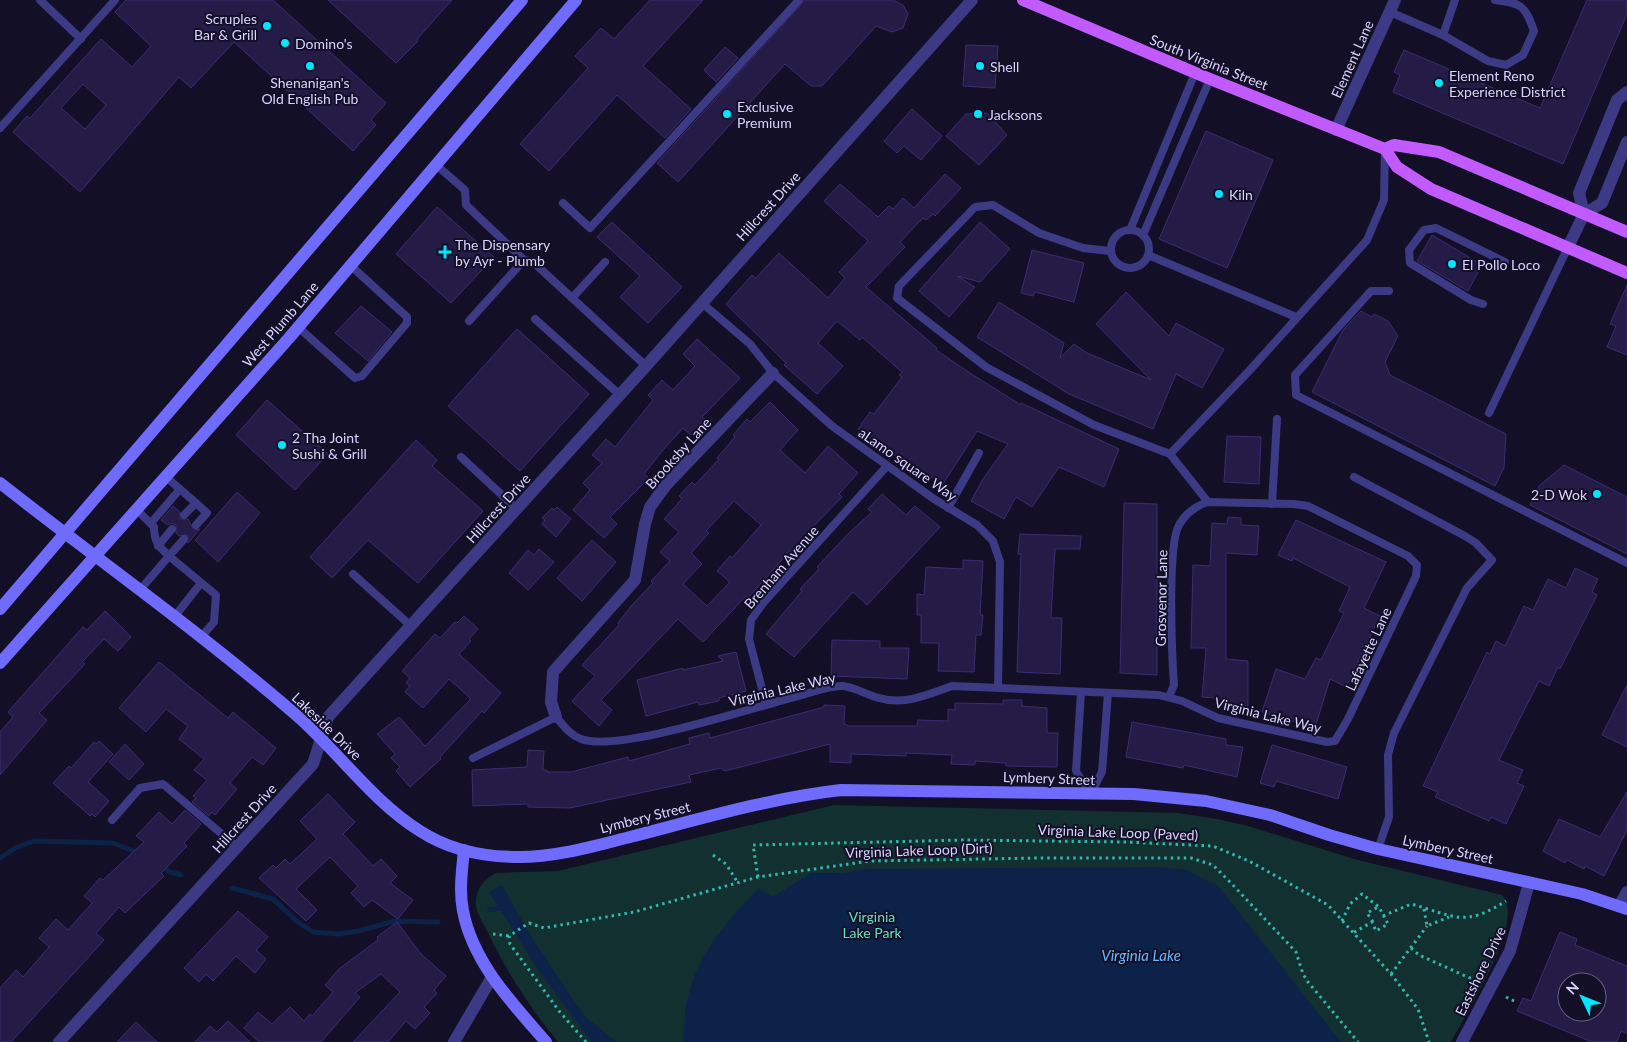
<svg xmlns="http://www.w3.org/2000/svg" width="1627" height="1042" viewBox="0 0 1627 1042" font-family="Lato,sans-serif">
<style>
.green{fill:#12302f}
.water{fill:#0c2248}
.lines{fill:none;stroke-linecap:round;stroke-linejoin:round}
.stream{stroke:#0c2248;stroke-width:5}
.building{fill:#241b47;stroke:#3b2d73;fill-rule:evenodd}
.path{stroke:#2fb8b0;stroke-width:3;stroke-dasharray:2.5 4;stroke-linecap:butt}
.lane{stroke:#3d3a85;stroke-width:8}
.street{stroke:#3d3a85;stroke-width:12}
.secondary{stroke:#6f6bff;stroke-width:12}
.primary{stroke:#c25bff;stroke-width:12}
.poi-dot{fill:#00e5ff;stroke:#130f26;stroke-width:2}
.labels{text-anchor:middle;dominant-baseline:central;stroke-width:4;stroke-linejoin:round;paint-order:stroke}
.poi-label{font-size:14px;fill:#d9d4ff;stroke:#130f26;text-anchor:start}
.street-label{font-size:14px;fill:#d9d4ff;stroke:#130f26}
.park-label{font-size:14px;fill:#5fe0c0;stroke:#130f26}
.water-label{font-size:15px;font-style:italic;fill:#62b6ff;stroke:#130f26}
</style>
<rect width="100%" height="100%" fill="#130f26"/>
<path class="green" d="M834,805L1178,813L1217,819L1248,826L1354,859L1502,895C1527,919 1465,1015 1451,1042H558C530,1008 508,974 489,935C485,926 478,916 476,907C474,892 483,879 496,873L558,871Z"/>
<g class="water">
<path d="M1158,867L1187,870L1220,888L1341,1042H684C681,976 714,934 758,889L773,897L811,873H843L868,869Z"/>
<polygon points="502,885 527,930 576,1004 586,1017 616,1042 592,1042 541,974 489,892"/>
</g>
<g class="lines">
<g class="stream">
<polyline points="0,858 15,848 34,841 113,843 139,853"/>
<polyline points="161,866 170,872 181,875"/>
<polyline points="232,888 273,899 299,923 313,932 338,934 358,931 395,921 438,922"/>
<polyline points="490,910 500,908"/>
</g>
</g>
<g class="building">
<path d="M126,0H273L386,103L371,120L376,125L353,151L234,42L191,88L179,77L80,192L13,132L27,116L30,118L101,39L132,67L151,46L115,12ZM83,84L106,105L85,129L61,108Z"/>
<polygon points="328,0 452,0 417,39 418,41 396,63"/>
<polygon points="650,0 703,0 643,66 691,109 665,138 617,95 549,171 520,144 588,68 575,56 601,28 614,39"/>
<polygon points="805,0 893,0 903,5 908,14 903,28 892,32 876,26 822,86 811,86 785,64 678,182 657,163"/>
<polygon points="1587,0 1627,0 1627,14 1563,164 1393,92 1400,75 1394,72 1404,50 1540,108"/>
<polygon points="966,45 998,46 995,88 963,86"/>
<polygon points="725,47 738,58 716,82 704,70"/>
<polygon points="912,109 942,136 921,160 904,146 897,153 884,141"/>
<polygon points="987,113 1007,135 979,165 946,136 966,114"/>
<polygon points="1206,131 1273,160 1227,268 1159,239"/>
<polygon points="945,174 961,188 935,216 933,214 926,220 923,218 900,242 905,247 866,287 937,348 936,350 973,375 1021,405 1021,403 1119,449 1104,487 1059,467 1032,507 1016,497 1004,519 971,501 983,479 1008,444 977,431 943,484 891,453 858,429 870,412 874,414 902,377 899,375 902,372 862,337 860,340 837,321 818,343 843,366 817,394 784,365 786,363 726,304 752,275 756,278 779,253 828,298 845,278 839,272 868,241 824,201 840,184 878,217 889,206 893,209 903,198 914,208"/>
<polygon points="437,207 494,257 451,303 396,254"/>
<polygon points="612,222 682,287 648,323 620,297 640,276 597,237"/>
<polygon points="980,222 1010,249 980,282 957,276 975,287 949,317 919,291"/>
<polygon points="1432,235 1482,265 1468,291 1417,261"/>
<polygon points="1032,250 1084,263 1074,302 1035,292 1033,296 1021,293"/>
<polygon points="1627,285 1627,355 1607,347 1616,326 1610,324"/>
<polygon points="1126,292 1169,336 1176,323 1224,349 1202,388 1176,374 1153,429 1069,394 977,337 999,302 1064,343 1060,358 1074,344 1087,353 1151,380 1096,324"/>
<polygon points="361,306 392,332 368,361 335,333"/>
<polygon points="1361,311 1372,317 1374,314 1388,321 1398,336 1385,362 1390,375 1506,434 1504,468 1495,486 1312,392 1343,330"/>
<polygon points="517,329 589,394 520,471 448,406"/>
<polygon points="697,339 740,378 702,417 705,419 691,435 683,428 663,450 644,474 649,478 610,517 617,524 604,538 573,510 590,490 583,483 602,463 592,455 606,439 615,447 653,400 648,395 662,380 673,390 695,366 683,354"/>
<polygon points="267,400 328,454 295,490 236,435"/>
<path d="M770,402L798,430L780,450L805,473L828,446L858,473L839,494L842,497L804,536L806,538L792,554L790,551L748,598L746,596L703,642L678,619L601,700L612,710L599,726L572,701L595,676L582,665L619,625L618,623L632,605L653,583L651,581L670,561L660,552L679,532L664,519L682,499L679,496L692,482L695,485L719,459L717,458L735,437L733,435L747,419L750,422ZM734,501L761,525L732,558L730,556L717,571L730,582L707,606L683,584L702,564L691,553L709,533L706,531Z"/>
<polygon points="1227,436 1261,437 1259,484 1224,482"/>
<polygon points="416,440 437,460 432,466 483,511 418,583 368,540 332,578 310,557"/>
<polygon points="1564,465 1627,497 1627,554 1530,505 1539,486"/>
<polygon points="237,492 260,513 218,562 195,540"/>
<polygon points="882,494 906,515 915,506 940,527 867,605 853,592 794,657 766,634 802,591 800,589 819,569 817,567 849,533 872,512 868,509"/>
<polygon points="1124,503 1157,504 1157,675 1120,673"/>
<polygon points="173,506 180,512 180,519 188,519 194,530 200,529 188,543 187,535 179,536 176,533 176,525 172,523 168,525 161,520"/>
<polygon points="557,507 571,519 556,537 542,524 545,520 542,518 552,508 554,510"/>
<polygon points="1228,517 1241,518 1241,525 1259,526 1257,555 1226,553 1226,659 1248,661 1248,706 1231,706 1231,703 1216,701 1216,698 1202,697 1206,648 1191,648 1193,565 1210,566 1212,523 1227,524"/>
<polygon points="1296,520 1386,562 1364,608 1380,616 1346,687 1330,679 1315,728 1262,712 1276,669 1305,679 1316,658 1321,660 1344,613 1339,611 1350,587 1293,558 1292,561 1278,555"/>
<polygon points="1020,534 1081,536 1080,549 1055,549 1051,618 1062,618 1060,674 1017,672 1021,554 1018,554"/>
<polygon points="592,540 616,562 582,601 557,578"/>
<polygon points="539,549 554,562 528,590 509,573 528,550 534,555"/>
<polygon points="963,560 983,561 980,615 983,615 981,635 976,635 974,672 938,671 939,643 921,643 921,615 917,615 917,594 924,595 926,567 963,569"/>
<polygon points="1575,568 1598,579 1592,592 1597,595 1560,669 1558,667 1549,686 1539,681 1499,760 1523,770 1517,783 1524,786 1506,824 1491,817 1489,821 1435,797 1438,792 1423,786 1487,652 1490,654 1496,641 1505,646 1524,606 1533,610 1548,579 1566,588"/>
<polygon points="105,611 131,637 118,651 104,639 82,662 85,664 39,713 47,720 0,775 0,732 13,717 8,712 83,627 87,630"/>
<polygon points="464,616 478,629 469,639 471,641 459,654 501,693 484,713 482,711 440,757 441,759 410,787 396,771 400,767 391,758 395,754 377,734 399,717 425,746 470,700 470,698 449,679 423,708 405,692 410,686 406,683 410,678 402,671 435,634 440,638 455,622 457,623"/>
<polygon points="832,640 880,641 880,648 909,648 907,679 831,676"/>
<polygon points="736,652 746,691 719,698 719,701 699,705 698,702 646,716 637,680 683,668 683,670 723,661 718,656"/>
<polygon points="159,662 228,718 233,712 276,748 263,765 252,757 230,783 237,789 215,815 212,812 209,816 192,802 196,798 193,796 207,780 194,770 204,759 179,739 188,726 166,709 146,732 119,708"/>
<polygon points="1627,685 1627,747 1602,735"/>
<polygon points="1003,700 1022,700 1022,706 1047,708 1047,733 1058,733 1057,767 1006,766 1006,763 975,761 975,765 951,764 952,755 906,753 906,756 851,754 851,763 830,762 830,744 725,771 721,768 689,775 691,782 570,808 528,807 528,804 473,806 472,770 527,767 528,750 544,751 543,770 547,770 547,772 571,772 628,757 629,761 690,744 689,738 709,733 710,738 824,707 824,705 845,706 844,724 849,726 917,726 918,720 948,721 948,709 955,710 955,703 1003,704"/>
<polygon points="1132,722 1226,739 1226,745 1243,747 1237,777 1184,765 1183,768 1126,757"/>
<polygon points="99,741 113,754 88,782 109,801 95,817 92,814 90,816 53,783 69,766 71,768 94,742 96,744"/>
<polygon points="125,744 144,764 129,780 109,762"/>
<polygon points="1272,745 1347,767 1338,799 1276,781 1274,787 1260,783"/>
<polygon points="1627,792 1627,830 1604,876 1585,866 1584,869 1567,860 1565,863 1543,851 1559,819 1600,837"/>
<polygon points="328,794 355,822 343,834 373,866 381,859 397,876 390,883 413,900 398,919 372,900 364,907 351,893 358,886 330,857 296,889 317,910 306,921 259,878 273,865 276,868 285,859 290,864 317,839 300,821"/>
<polygon points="185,810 201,824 184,843 187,846 161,873 164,876 125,913 119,907 96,933 104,940 11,1042 0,1042 0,988 16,970 23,977 49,947 39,938 56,919 68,930 92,903 84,896 100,878 103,880 144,842 136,836 159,812 172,824"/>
<polygon points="238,911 268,937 256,950 266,959 255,973 236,956 213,981 206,974 199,982 184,968"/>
<polygon points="397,922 421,954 446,976 434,990 437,993 424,1007 430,1013 415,1029 406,1021 388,1042 353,1042 400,992 381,974 355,993 360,997 321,1042 259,1042 244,1028 258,1012 272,1024 290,1007 304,1021 310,1014 312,1016 333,992 325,985 339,969 378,940 377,937"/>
<path d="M1560,932L1577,939L1575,945L1627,966V1034L1621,1031L1617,1042H1592L1517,1011L1523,998L1531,1001ZM1567,982H1597V1012H1567Z"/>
<polygon points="228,1021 250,1042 195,1042 210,1026 217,1032"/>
<polygon points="136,1022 157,1042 117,1042"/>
</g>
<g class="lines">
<g class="path">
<polyline points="713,855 726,864 738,883"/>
<polyline points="758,877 753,845 963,840 1126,842 1213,846 1249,861 1328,905 1391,974 1418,1009 1429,1042"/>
<polyline points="1424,909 1427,926 1449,917"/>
<path d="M1383,916L1411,904C1455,916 1463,928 1506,901"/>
<polyline points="1342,921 1350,904 1362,894 1379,907 1388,924 1376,931 1372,922 1353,933"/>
<polyline points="1373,922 1367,913 1378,907"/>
<polyline points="493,934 509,936"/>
<polyline points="1411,948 1419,955 1472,979"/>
<polyline points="1391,974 1427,926"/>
<polyline points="1506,997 1514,1001"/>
<polyline points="586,1042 559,1011 510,944 509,936 529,923 544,928 634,912 758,877 870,861 1039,858 1191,858 1213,865 1231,883 1296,952 1303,974 1308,982 1358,1042"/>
</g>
<g class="lane">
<polyline points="40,0 81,39"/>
<path d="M1390,12L1443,35L1488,61L1506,65L1523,55L1534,31C1525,5 1521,3 1495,0"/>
<polyline points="1443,35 1455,0"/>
<polyline points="0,128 115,0"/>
<polyline points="435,164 465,190 466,205 524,260 469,321"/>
<polyline points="563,203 590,228 799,0"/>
<circle cx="1130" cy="249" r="19"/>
<polyline points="1130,230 1195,73"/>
<polyline points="1143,235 1210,79"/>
<polyline points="1110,251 1083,248 1039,233 993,205 975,207 899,286 897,298 986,367 1094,425 1170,454 1208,502"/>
<polyline points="1148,255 1296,317"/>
<polyline points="524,260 533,262 646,366"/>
<polyline points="1389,291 1371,291 1295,375 1296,395 1627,563"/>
<polyline points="572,298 605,262"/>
<polyline points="702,303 750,344 773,373 832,426 934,499 977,525 993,541 1000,562 998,688"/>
<polyline points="1483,304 1471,300 1410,263 1409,250 1424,230 1436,228 1505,262"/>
<polyline points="535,319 620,395"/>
<polyline points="298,327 355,378 362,376 407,323 407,317 350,265"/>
<polyline points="1489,413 1568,247"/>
<polyline points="1170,454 1249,371 1367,240 1384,200 1385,149"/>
<polyline points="461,457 517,509"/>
<polyline points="166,477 196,503 184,515"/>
<polyline points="1354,477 1465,536 1476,543 1492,560 1467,588 1394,733 1388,755 1389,817 1378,849"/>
<polyline points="196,503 207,513 196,525"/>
<polyline points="1272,504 1277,419"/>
<polyline points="948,508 979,453"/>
<path d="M137,510L154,527C154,541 158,546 169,556L184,539"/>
<polyline points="151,523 180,489"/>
<polyline points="158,546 172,529"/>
<polyline points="353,574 411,626"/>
<polyline points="140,590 169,556 216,595 214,622 202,636"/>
<polyline points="175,616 201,583"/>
<polyline points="1081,692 1076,771 1090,794"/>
<polyline points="766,704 749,639 751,620 764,602 887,466"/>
<path d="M473,758L556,717C563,725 570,735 581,739C618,753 754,707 798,696C811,693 829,685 843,686C854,687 867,695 879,698C904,706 929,694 952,686L1159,695L1182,701L1218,718L1327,742L1335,741L1348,719L1416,576L1417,565L1408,556L1308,506L1294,504L1208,502C1195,506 1186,513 1179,525C1167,546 1172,657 1174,685L1169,697"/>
<polyline points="1090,795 1102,772 1108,693"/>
<polyline points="112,820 140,788 163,784 237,847"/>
</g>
<g class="street">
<polyline points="1336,130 1395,0"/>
<polyline points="1584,214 1579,193 1617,100 1627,92"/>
<polyline points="1568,247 1584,214 1602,203 1627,142"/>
<polyline points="556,717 551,702 553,672 635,580 645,524 650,507 666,485 773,373"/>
<polyline points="1619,906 1627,892"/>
<polyline points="59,1042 313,764 328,717 646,366 972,0"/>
<polyline points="454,1042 492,977"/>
<polyline points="1462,1042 1510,951 1529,883"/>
</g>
<g class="secondary">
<path d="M0,483C98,560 200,632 295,714C338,751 372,801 420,831C449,850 485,857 519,857C557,857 594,846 630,837C700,819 770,798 841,790L1134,794L1206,801L1270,815L1329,835L1378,849L1582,894L1627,909"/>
<polyline points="0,609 522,0"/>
<polyline points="0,663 289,338 576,0"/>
<path d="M464,850C462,870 459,891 463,911C473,963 513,1004 546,1042"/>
</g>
<g class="primary">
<polyline points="1023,0 1210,79 1385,149 1397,167 1431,189 1627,273"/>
<polyline points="1385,149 1394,145 1439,152 1627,232"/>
</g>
</g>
<g class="poi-dot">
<circle cx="267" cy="26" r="5"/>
<circle cx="285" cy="43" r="5"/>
<circle cx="310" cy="66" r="5"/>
<circle cx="980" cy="66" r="5"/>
<circle cx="1439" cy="83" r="5"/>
<circle cx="727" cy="114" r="5"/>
<circle cx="978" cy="114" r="5"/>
<circle cx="1219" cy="194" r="5"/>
<path d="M442.5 244.5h5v5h5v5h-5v5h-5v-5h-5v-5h5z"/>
<circle cx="1452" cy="264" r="5"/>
<circle cx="282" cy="445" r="5"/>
<circle cx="1597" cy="494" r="5"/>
</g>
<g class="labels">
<g class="poi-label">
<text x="257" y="18" text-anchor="end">Scruples<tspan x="257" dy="16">Bar &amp; Grill</tspan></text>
<text x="295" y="43">Domino's</text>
<text x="990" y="66">Shell</text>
<text x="1449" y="75">Element Reno<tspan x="1449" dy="16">Experience District</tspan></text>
<text x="310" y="82" text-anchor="middle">Shenanigan's<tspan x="310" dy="16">Old English Pub</tspan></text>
<text x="737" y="106">Exclusive<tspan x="737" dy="16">Premium</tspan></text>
<text x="988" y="114">Jacksons</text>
<text x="1229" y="194">Kiln</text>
<text x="455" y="244">The Dispensary<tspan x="455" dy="16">by Ayr - Plumb</tspan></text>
<text x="1462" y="264">El Pollo Loco</text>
<text x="292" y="437">2 Tha Joint<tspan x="292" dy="16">Sushi &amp; Grill</tspan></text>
<text x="1587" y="494" text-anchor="end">2-D Wok</text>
</g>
<g class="street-label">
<text transform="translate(1352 59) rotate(-66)">Element Lane</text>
<text transform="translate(1209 62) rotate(22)">South Virginia Street</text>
<text transform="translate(768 206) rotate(-48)">Hillcrest Drive</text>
<text transform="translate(280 324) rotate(-49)">West Plumb Lane</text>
<text transform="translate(678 453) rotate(-48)">Brooksby Lane</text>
<text transform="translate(908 464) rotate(35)">aLamo square Way</text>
<text transform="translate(498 508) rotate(-48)">Hillcrest Drive</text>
<text transform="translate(781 567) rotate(-49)">Brenham Avenue</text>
<text transform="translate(1161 598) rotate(-89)">Grosvenor Lane</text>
<text transform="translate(1368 649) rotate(-65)">Lafayette Lane</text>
<text transform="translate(782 689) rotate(-13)">Virginia Lake Way</text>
<text transform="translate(1268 715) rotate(14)">Virginia Lake Way</text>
<text transform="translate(327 726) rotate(44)">Lakeside Drive</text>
<text transform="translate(1049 778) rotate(2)">Lymbery Street</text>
<text transform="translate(645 817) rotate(-14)">Lymbery Street</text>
<text transform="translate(244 818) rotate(-48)">Hillcrest Drive</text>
<text transform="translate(1118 832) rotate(2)">Virginia Lake Loop (Paved)</text>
<text transform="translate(1448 849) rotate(12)">Lymbery Street</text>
<text transform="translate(919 850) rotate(-2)">Virginia Lake Loop (Dirt)</text>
<text transform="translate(1480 971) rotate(-64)">Eastshore Drive</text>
</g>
<g class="park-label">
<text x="872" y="916">Virginia<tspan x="872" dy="16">Lake Park</tspan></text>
</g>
<g class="water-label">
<text x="1141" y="955">Virginia Lake</text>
</g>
</g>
<g transform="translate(1582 997) rotate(313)"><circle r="24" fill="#130f26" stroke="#625e7d"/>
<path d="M0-4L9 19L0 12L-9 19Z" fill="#00e5ff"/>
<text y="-8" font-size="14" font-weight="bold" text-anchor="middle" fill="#d9d4ff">N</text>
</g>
</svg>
